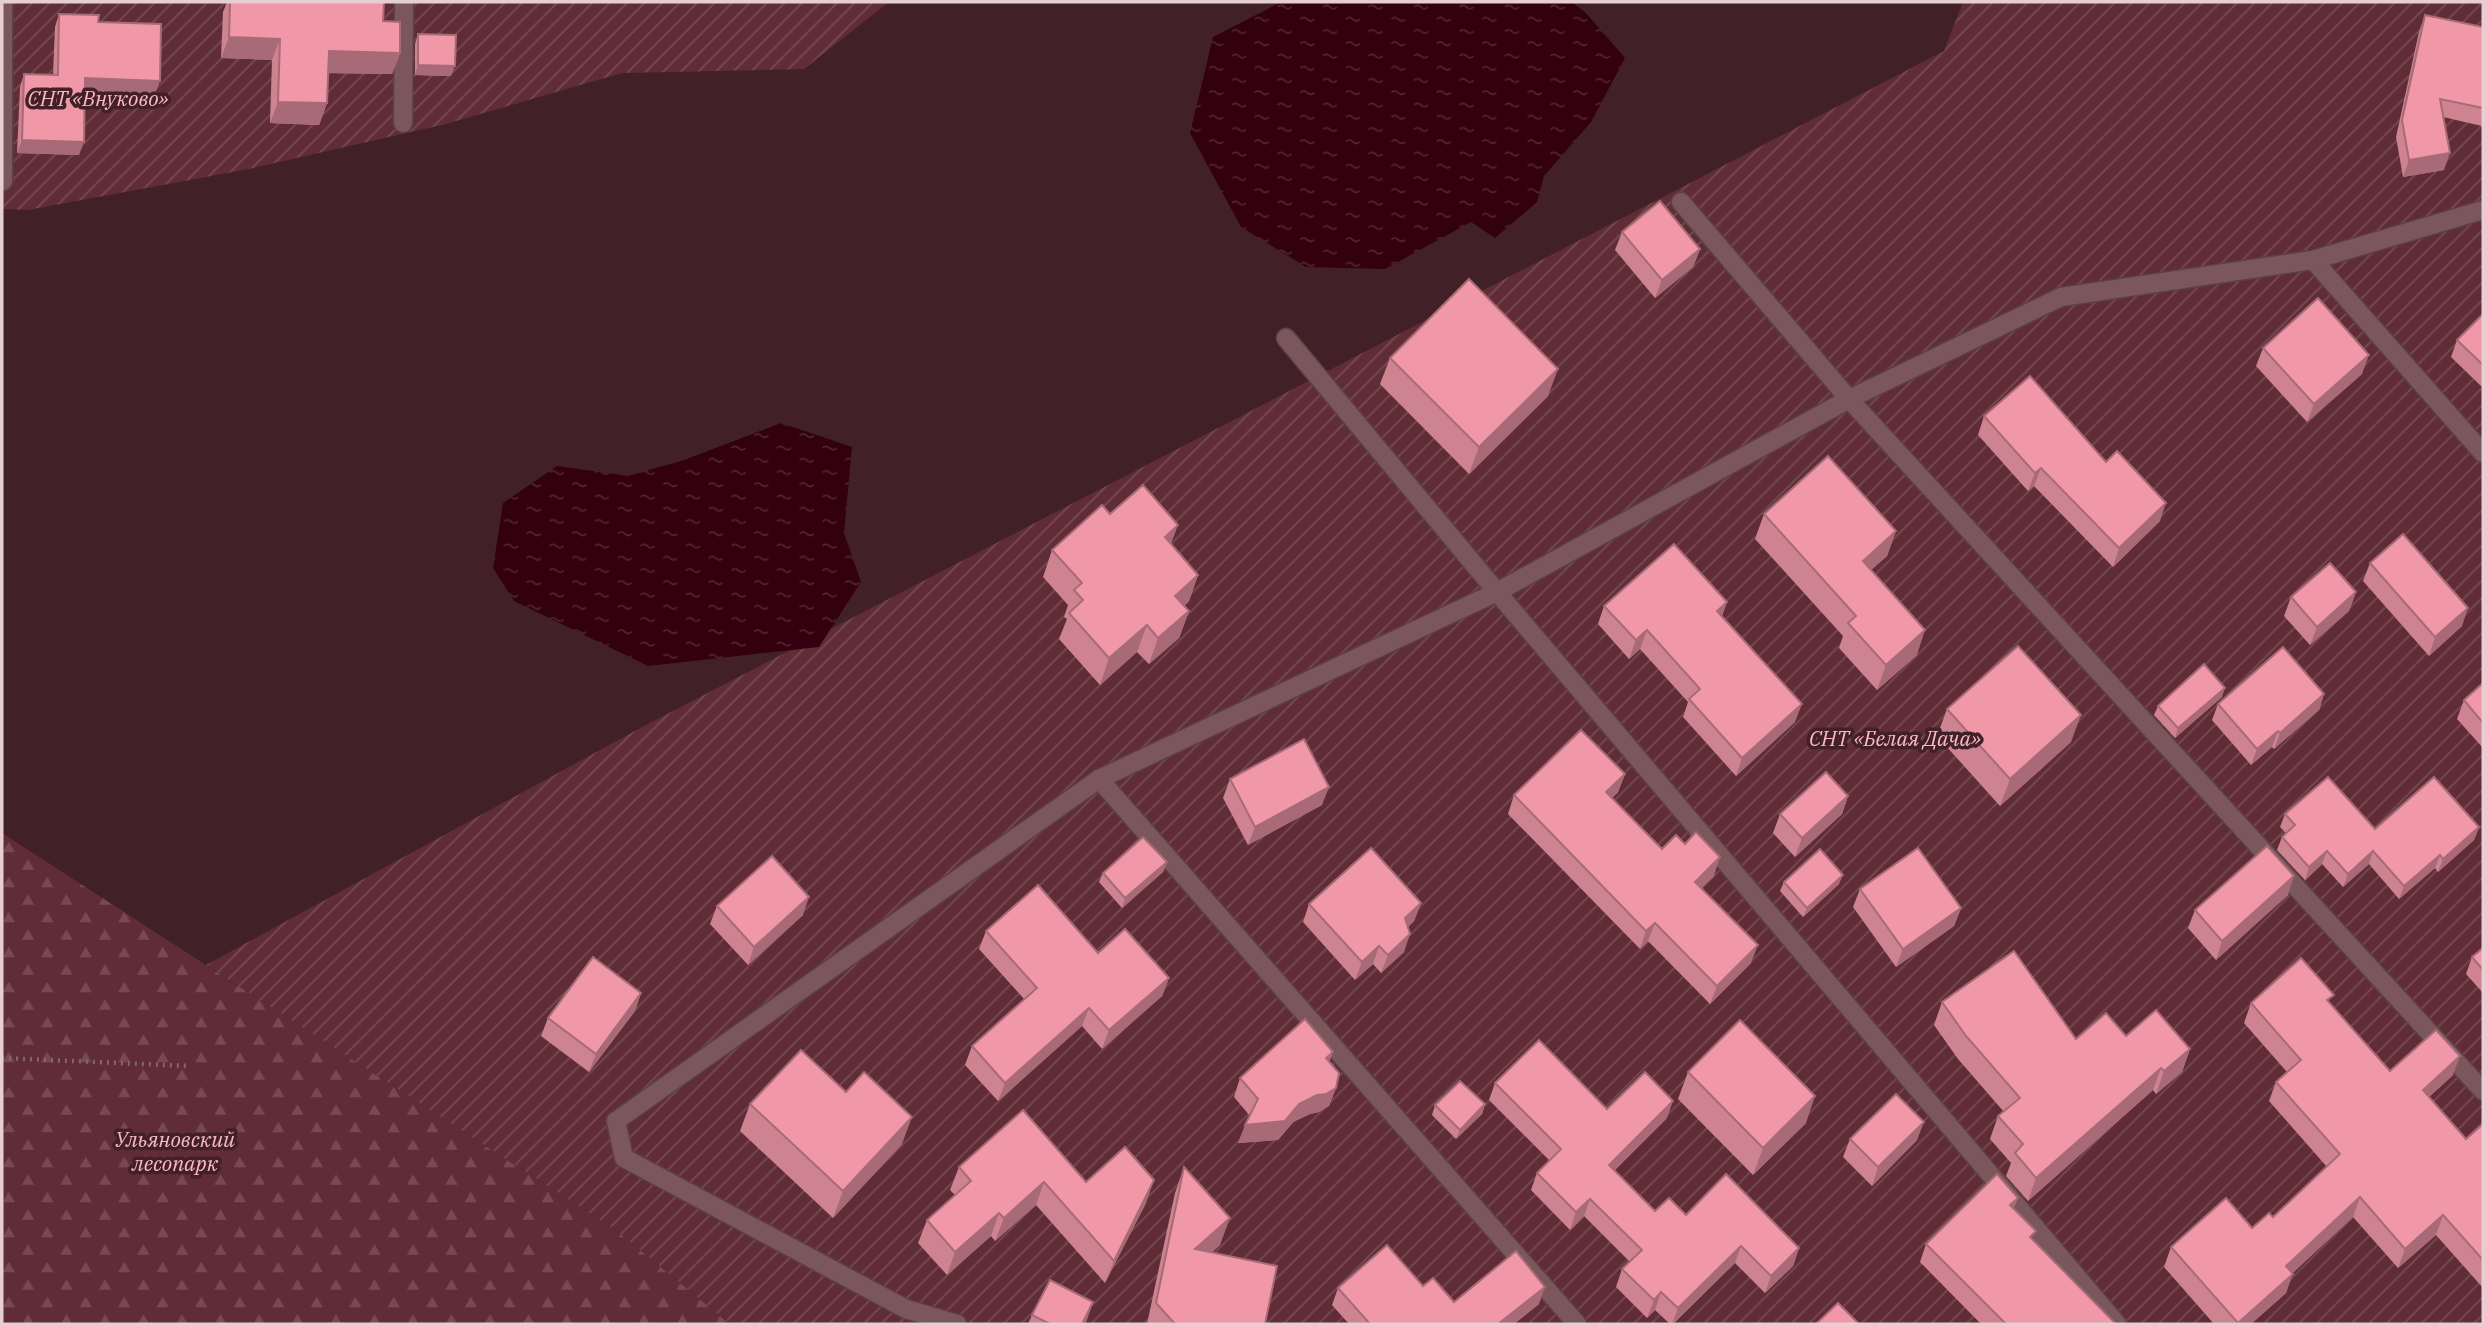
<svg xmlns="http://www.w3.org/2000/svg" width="2485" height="1326" viewBox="0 0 2485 1326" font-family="'IBM Plex Serif',serif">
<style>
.forest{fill:url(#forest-firs)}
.garden{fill:url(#garden-furrows)}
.water{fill:url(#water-ripples)}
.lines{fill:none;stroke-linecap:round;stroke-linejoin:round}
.minor-casing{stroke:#5b4046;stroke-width:21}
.path{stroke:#83676c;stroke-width:4.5;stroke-dasharray:2 5;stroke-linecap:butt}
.minor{stroke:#7b575c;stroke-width:18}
.wall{fill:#ce8390}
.shaded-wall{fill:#a86a76}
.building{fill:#f098a8;stroke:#a86a76;stroke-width:2}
.labels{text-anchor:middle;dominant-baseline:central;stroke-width:7;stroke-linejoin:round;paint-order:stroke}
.park-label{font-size:21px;font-style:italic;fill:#fdb8c2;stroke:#412127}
</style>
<defs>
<pattern id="forest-firs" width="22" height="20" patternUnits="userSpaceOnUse" patternTransform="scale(1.75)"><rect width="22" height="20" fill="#602d37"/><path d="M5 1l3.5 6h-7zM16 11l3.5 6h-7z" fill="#774a53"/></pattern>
<pattern id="garden-furrows" width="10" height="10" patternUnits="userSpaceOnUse" patternTransform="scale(1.75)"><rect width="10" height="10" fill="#602d37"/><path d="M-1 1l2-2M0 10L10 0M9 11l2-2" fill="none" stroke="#774a53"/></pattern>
<pattern id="water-ripples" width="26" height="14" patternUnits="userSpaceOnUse" patternTransform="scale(1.75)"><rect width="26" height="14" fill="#32000e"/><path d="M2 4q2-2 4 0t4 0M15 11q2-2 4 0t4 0" fill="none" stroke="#502430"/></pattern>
</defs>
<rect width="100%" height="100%" fill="#412127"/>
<polygon class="forest" points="2,833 617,1231 730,1324 2,1324"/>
<g class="garden">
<polygon points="2,2 889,2 804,69 622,73 446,124 249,169 28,210 2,209"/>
<polygon points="1963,2 2483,2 2483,1324 730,1324 617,1231 206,965 644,726 1944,51"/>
</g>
<g class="water">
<polygon points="1281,2 1572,2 1586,13 1625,58 1591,122 1544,176 1537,202 1495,238 1471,222 1385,269 1306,267 1241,227 1190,133 1213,37"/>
<polygon points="781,423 852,447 844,533 861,582 819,647 648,666 514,601 493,568 503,503 557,466 628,476 684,460"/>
</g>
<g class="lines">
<g class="minor-casing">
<g id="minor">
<polyline points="3,2 3,181"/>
<polyline points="403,123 404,2"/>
<polyline points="1681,202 1849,399 2483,1091"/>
<polyline points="2313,260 2483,453"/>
<polyline points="1286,338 1497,592 2117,1324"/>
<polyline points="1099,779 1577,1324"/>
<polyline points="957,1324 906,1309 624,1158 616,1121 1099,779 1497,592 1849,399 2061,297 2313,260 2483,210"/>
</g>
</g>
<polyline class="path" points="2,1058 189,1066"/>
<use href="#minor" class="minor"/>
</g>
<g class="wall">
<polygon points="227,2 384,2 383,21 400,53 392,74 328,73 327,103 319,125 270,123 272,60 221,58 223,12"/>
<polygon points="59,14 98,22 155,94 85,92 79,155 17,153 20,87 24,74 53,75 55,27"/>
<polygon points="2425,15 2483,27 2483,123 2482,126 2443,117 2444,170 2403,177 2396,137 2419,32"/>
<polygon points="418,34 451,76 415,75 415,44"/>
<polygon points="1622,232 1700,249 1693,267 1655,298 1615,250"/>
<polygon points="2483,314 2483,385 2481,386 2451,357 2457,340"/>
<polygon points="2263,348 2362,374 2307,422 2256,366"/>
<polygon points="1390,358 1548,396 1469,474 1380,384"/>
<polygon points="1984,416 2106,462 2160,521 2113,567 2034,486 2028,491 1978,435"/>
<polygon points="1110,514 1171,544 1198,575 1189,601 1184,606 1189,611 1179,638 1149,664 1137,652 1100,685 1059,639 1067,619 1064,617 1068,605 1043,577 1052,550"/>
<polygon points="1764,514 1896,531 1887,556 1871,570 1917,655 1877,690 1839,648 1843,636 1755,539"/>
<polygon points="2370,563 2462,626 2429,656 2363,581"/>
<polygon points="2356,592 2349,611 2310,645 2284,616 2291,597"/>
<polygon points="1727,602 1722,616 1795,722 1736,776 1683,717 1688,702 1640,649 1629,659 1598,624 1604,606"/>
<polygon points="2483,683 2483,748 2457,719 2464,700"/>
<polygon points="2324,694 2319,710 2274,749 2272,747 2251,765 2212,720 2218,704"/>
<polygon points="2222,697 2175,738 2154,715 2158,706"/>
<polygon points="1947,709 2071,742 2000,806 1937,736"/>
<polygon points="1625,774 1618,792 1612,798 1662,849 1714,876 1701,888 1751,963 1710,1004 1648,941 1640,949 1508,814 1514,795"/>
<polygon points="1230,779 1322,805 1248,845 1223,798"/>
<polygon points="1848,796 1842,814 1795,857 1773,833 1780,814"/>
<polygon points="2285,814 2375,829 2479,827 2474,840 2438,872 2435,868 2399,899 2369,864 2343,887 2322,864 2305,880 2277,850 2282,837 2286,833 2280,827"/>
<polygon points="1167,862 1163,872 1122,908 1099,882 1103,873"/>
<polygon points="1784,882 1839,884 1803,917 1780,891"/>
<polygon points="1860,889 1961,908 1954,926 1896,967 1853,907"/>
<polygon points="2288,895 2216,960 2188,928 2195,910"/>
<polygon points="1421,903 1414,921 1408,927 1404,952 1381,973 1373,964 1355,980 1303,922 1309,904"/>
<polygon points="717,906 803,915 748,965 710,924"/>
<polygon points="986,931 1098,953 1169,978 1162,996 1102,1049 1082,1026 998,1101 965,1065 972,1046 1024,999 979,949"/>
<polygon points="2483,948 2483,993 2466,974 2472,957"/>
<polygon points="641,993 635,1011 589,1072 541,1036 548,1018"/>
<polygon points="1942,1002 2076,1039 2126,1036 2190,1049 2182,1072 2156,1094 2153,1090 2028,1201 2006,1176 2011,1163 1990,1139 1998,1116 2004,1112 1958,1059 1934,1025"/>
<polygon points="2251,1003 2330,1004 2390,1071 2453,1075 2429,1097 2466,1139 2483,1124 2483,1288 2436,1235 2398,1268 2353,1217 2292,1273 2286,1293 2251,1324 2214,1324 2164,1267 2171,1247 2252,1228 2273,1217 2327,1167 2269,1101 2276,1082 2287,1072 2244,1023"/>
<polygon points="1333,1052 1329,1062 1336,1088 1329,1106 1319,1112 1310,1114 1293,1122 1278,1140 1238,1143 1250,1116 1234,1097 1240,1078"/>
<polygon points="1688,1072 1806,1123 1753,1175 1678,1099"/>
<polygon points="1495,1083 1607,1109 1667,1118 1614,1171 1655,1211 1686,1215 1799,1248 1793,1266 1765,1293 1735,1263 1673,1324 1670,1324 1655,1310 1647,1318 1616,1287 1622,1269 1630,1262 1584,1216 1570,1230 1531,1190 1537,1173 1550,1161 1489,1100"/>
<polygon points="846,1092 902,1144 833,1218 740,1131 750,1104"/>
<polygon points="1485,1104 1482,1114 1456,1139 1432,1115 1435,1105"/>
<polygon points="1850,1139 1917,1140 1872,1186 1843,1157"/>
<polygon points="959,1167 1086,1182 1146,1203 1105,1283 1036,1205 995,1241 991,1236 947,1275 918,1243 927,1220 955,1195 950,1190"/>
<polygon points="1184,1167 1220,1245 1212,1252 1265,1324 1147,1324 1175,1193"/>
<polygon points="2018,1198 2013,1209 2032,1240 2116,1324 1981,1324 1920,1262 1926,1244"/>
<polygon points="1423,1286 1454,1302 1539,1304 1514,1324 1349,1324 1332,1305 1338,1288"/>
<polygon points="1093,1302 1085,1324 1028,1324 1032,1315"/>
</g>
<g class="shaded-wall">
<polygon points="229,37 280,39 272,60 221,58"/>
<polygon points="329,51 400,53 392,74 321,73"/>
<polygon points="418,65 455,66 451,76 415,75"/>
<polygon points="85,78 160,81 155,94 80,92"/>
<polygon points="278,102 327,103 319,125 270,123"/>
<polygon points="22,140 84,142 79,155 17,153"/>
<polygon points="2450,153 2444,170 2403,177 2409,160"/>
<polygon points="1700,249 1693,267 1655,298 1662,280"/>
<polygon points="2369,355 2362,374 2307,422 2314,404"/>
<polygon points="1558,369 1548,396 1469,474 1479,447"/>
<polygon points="2041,468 2034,486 2028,491 2035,473"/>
<polygon points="2166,503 2160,521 2113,567 2119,548"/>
<polygon points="1178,525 1168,552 1165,537"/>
<polygon points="1896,531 1887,556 1854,585 1863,561"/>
<polygon points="1198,575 1189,601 1165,622 1175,596"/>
<polygon points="2356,592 2349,611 2310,645 2317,627"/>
<polygon points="1727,602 1720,621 1717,611"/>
<polygon points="2468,608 2462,626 2429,656 2435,637"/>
<polygon points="1189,611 1179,638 1149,664 1158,638"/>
<polygon points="1147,625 1137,652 1100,685 1109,658"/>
<polygon points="1647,630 1640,649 1629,659 1636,640"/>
<polygon points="1925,630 1917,655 1877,690 1886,665"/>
<polygon points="2225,688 2222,697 2175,738 2178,728"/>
<polygon points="2324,694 2319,710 2274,749 2280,733"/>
<polygon points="1802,704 1795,722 1736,776 1742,758"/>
<polygon points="2081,715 2071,742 2000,806 2010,779"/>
<polygon points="2278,731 2272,747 2251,765 2257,749"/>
<polygon points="1625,774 1618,792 1600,810 1606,792"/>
<polygon points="1329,787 1322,805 1248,845 1255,827"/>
<polygon points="1848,796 1842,814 1795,857 1802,838"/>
<polygon points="2479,827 2474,840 2438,872 2443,859"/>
<polygon points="2327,851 2322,864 2305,880 2309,867"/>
<polygon points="2373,851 2369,864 2343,887 2348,874"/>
<polygon points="2440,855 2435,868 2399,899 2404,886"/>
<polygon points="1720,857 1714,876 1689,901 1695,882"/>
<polygon points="1167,862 1163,872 1122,908 1125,898"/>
<polygon points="1843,875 1839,884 1803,917 1807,908"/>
<polygon points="2294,876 2288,895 2216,960 2222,941"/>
<polygon points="809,897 803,915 748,965 754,947"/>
<polygon points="1421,903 1414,921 1399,936 1405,918"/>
<polygon points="1961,908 1954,926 1896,967 1903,949"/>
<polygon points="1655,923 1648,941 1640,949 1646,931"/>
<polygon points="1410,934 1404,952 1381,973 1388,955"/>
<polygon points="1758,945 1751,963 1710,1004 1717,986"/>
<polygon points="1379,946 1373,964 1355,980 1362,962"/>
<polygon points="1169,978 1162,996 1102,1049 1109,1030"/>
<polygon points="641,993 635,1011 589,1072 596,1054"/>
<polygon points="1089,1008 1082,1026 998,1101 1005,1083"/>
<polygon points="2190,1049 2182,1072 2156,1094 2164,1071"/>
<polygon points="1333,1052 1326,1070 1326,1058"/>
<polygon points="2460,1056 2453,1075 2416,1109 2423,1090"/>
<polygon points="2161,1068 2153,1090 2028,1201 2036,1178"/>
<polygon points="1336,1088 1329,1106 1319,1112 1310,1114 1293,1122 1278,1140 1238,1143 1245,1125 1299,1104"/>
<polygon points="1815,1096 1806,1123 1753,1175 1763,1148"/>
<polygon points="1673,1101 1667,1118 1602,1182 1609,1165"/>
<polygon points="1485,1104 1482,1114 1456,1139 1460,1130"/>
<polygon points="912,1117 902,1144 833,1218 843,1191"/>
<polygon points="1924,1122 1917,1140 1872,1186 1878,1167"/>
<polygon points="1154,1180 1146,1203 1105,1283 1114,1261"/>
<polygon points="1044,1182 1036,1205 995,1241 1004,1218"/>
<polygon points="2360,1197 2353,1217 2279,1286 2286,1266"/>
<polygon points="2018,1198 2011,1216 2010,1205"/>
<polygon points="1590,1199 1584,1216 1570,1230 1576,1212"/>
<polygon points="999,1213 991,1236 947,1275 955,1252"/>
<polygon points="2443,1215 2436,1235 2398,1268 2405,1249"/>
<polygon points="1230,1218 1220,1245 1186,1276 1195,1249"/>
<polygon points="1741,1246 1735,1263 1672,1324 1678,1308"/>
<polygon points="1799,1248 1793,1266 1765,1293 1771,1276"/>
<polygon points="2293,1274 2286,1293 2251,1324 2237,1324"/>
<polygon points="1545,1287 1539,1304 1514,1324 1498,1324"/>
<polygon points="1661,1292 1655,1310 1647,1318 1654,1300"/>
<polygon points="1093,1302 1087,1320 1085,1324 1082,1324"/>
</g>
<g class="building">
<polygon points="230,2 384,2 383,21 400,22 400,53 329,51 327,103 278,102 280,39 229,37"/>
<polygon points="59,14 99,15 98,22 161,24 160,81 85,78 84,142 22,140 24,74 58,75"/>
<polygon points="2425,15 2483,27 2483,108 2440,99 2450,153 2409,160 2402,120"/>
<polygon points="418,34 456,35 455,66 418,65"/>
<polygon points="1660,201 1700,249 1662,280 1622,232"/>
<polygon points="1469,279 1558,369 1479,447 1390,358"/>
<polygon points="2318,298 2369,355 2314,404 2263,348"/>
<polygon points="2483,314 2483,365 2457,340"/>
<polygon points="2030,376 2106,462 2117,451 2166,503 2119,548 2041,468 2035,473 1984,416"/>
<polygon points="1828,456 1896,531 1863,561 1925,630 1886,665 1848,623 1856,616 1764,514"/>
<polygon points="1143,485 1178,525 1165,537 1198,575 1175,596 1189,611 1158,638 1147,625 1109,658 1069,613 1083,600 1074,590 1082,583 1052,550 1102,505 1110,514"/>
<polygon points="2403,534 2468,608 2435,637 2370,563"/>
<polygon points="1674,544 1727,602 1717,611 1802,704 1742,758 1689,699 1700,689 1647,630 1636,640 1604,606"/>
<polygon points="2330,563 2356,592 2317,627 2291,597"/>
<polygon points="2018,646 2081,715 2010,779 1947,709"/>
<polygon points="2283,647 2324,694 2280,733 2278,731 2257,749 2218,704"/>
<polygon points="2204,664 2225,688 2178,728 2158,706"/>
<polygon points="2483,683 2483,723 2464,700"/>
<polygon points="1581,730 1625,774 1606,792 1662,849 1676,835 1685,844 1696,832 1720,857 1695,882 1758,945 1717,986 1655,923 1646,931 1514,795"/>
<polygon points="1304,739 1329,787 1255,827 1230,779"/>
<polygon points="1826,772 1848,796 1802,838 1780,814"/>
<polygon points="2328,777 2375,829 2434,777 2479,827 2443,859 2440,855 2404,886 2373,851 2348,874 2327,851 2309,867 2282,837 2295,825 2285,814"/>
<polygon points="1143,837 1167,862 1125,898 1103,873"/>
<polygon points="2267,846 2294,876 2222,941 2195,910"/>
<polygon points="1371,848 1421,903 1405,918 1410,934 1388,955 1379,946 1362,962 1309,904"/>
<polygon points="1918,848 1961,908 1903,949 1860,889"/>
<polygon points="1820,849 1843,875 1807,908 1784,882"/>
<polygon points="772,856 809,897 754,947 717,906"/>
<polygon points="1038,885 1098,953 1125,929 1169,978 1109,1030 1089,1008 1005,1083 972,1046 1037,988 986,931"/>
<polygon points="2483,948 2483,970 2472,957"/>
<polygon points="2014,951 2076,1039 2106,1013 2126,1036 2156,1010 2190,1049 2164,1071 2161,1068 2036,1178 2015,1153 2023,1144 1998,1116 2020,1098 1966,1036 1942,1002"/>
<polygon points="593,957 641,993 596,1054 548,1018"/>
<polygon points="2301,958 2334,995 2327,1000 2390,1071 2436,1030 2460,1056 2423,1090 2466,1139 2483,1124 2483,1260 2443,1215 2405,1249 2360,1197 2286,1266 2293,1274 2238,1323 2171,1247 2226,1198 2252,1228 2269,1213 2273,1217 2340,1154 2276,1082 2301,1060 2251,1003"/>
<polygon points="1305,1019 1333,1052 1326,1058 1339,1073 1336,1088 1326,1094 1317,1095 1299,1104 1285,1121 1245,1125 1258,1099 1240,1078"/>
<polygon points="1740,1020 1815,1096 1763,1148 1688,1072"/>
<polygon points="1539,1040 1607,1109 1645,1072 1673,1101 1609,1165 1655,1211 1669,1198 1686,1215 1726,1174 1799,1248 1771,1276 1741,1246 1678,1308 1661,1292 1654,1300 1622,1269 1642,1250 1590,1199 1576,1212 1537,1173 1561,1149 1495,1083"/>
<polygon points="801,1050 846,1092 864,1072 912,1117 843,1191 750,1104"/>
<polygon points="1460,1081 1485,1104 1460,1130 1435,1105"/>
<polygon points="1896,1094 1924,1122 1878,1167 1850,1139"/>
<polygon points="1023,1110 1086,1182 1125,1147 1154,1180 1114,1261 1044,1182 1004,1218 999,1213 955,1252 927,1220 971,1181 959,1167"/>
<polygon points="1184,1167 1230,1218 1195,1249 1277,1266 1265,1324 1175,1324 1156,1303"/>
<polygon points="1997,1174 2018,1198 2010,1205 2036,1231 2030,1237 2116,1324 2006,1324 1926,1244"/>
<polygon points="1387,1245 1423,1286 1433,1278 1454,1302 1516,1251 1545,1287 1498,1324 1370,1324 1338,1288"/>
<polygon points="1050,1280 1093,1302 1082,1324 1050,1324 1032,1315"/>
<polygon points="1838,1303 1859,1324 1816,1324"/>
</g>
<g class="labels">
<g class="park-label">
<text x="98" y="98">СНТ «Внуково»</text>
<text x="1895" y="738">СНТ «Белая Дача»</text>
<text x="175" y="1139">Ульяновский<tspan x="175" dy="24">лесопарк</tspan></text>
</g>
</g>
<rect width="2485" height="1326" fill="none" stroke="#e5cfd2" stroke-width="7"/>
</svg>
